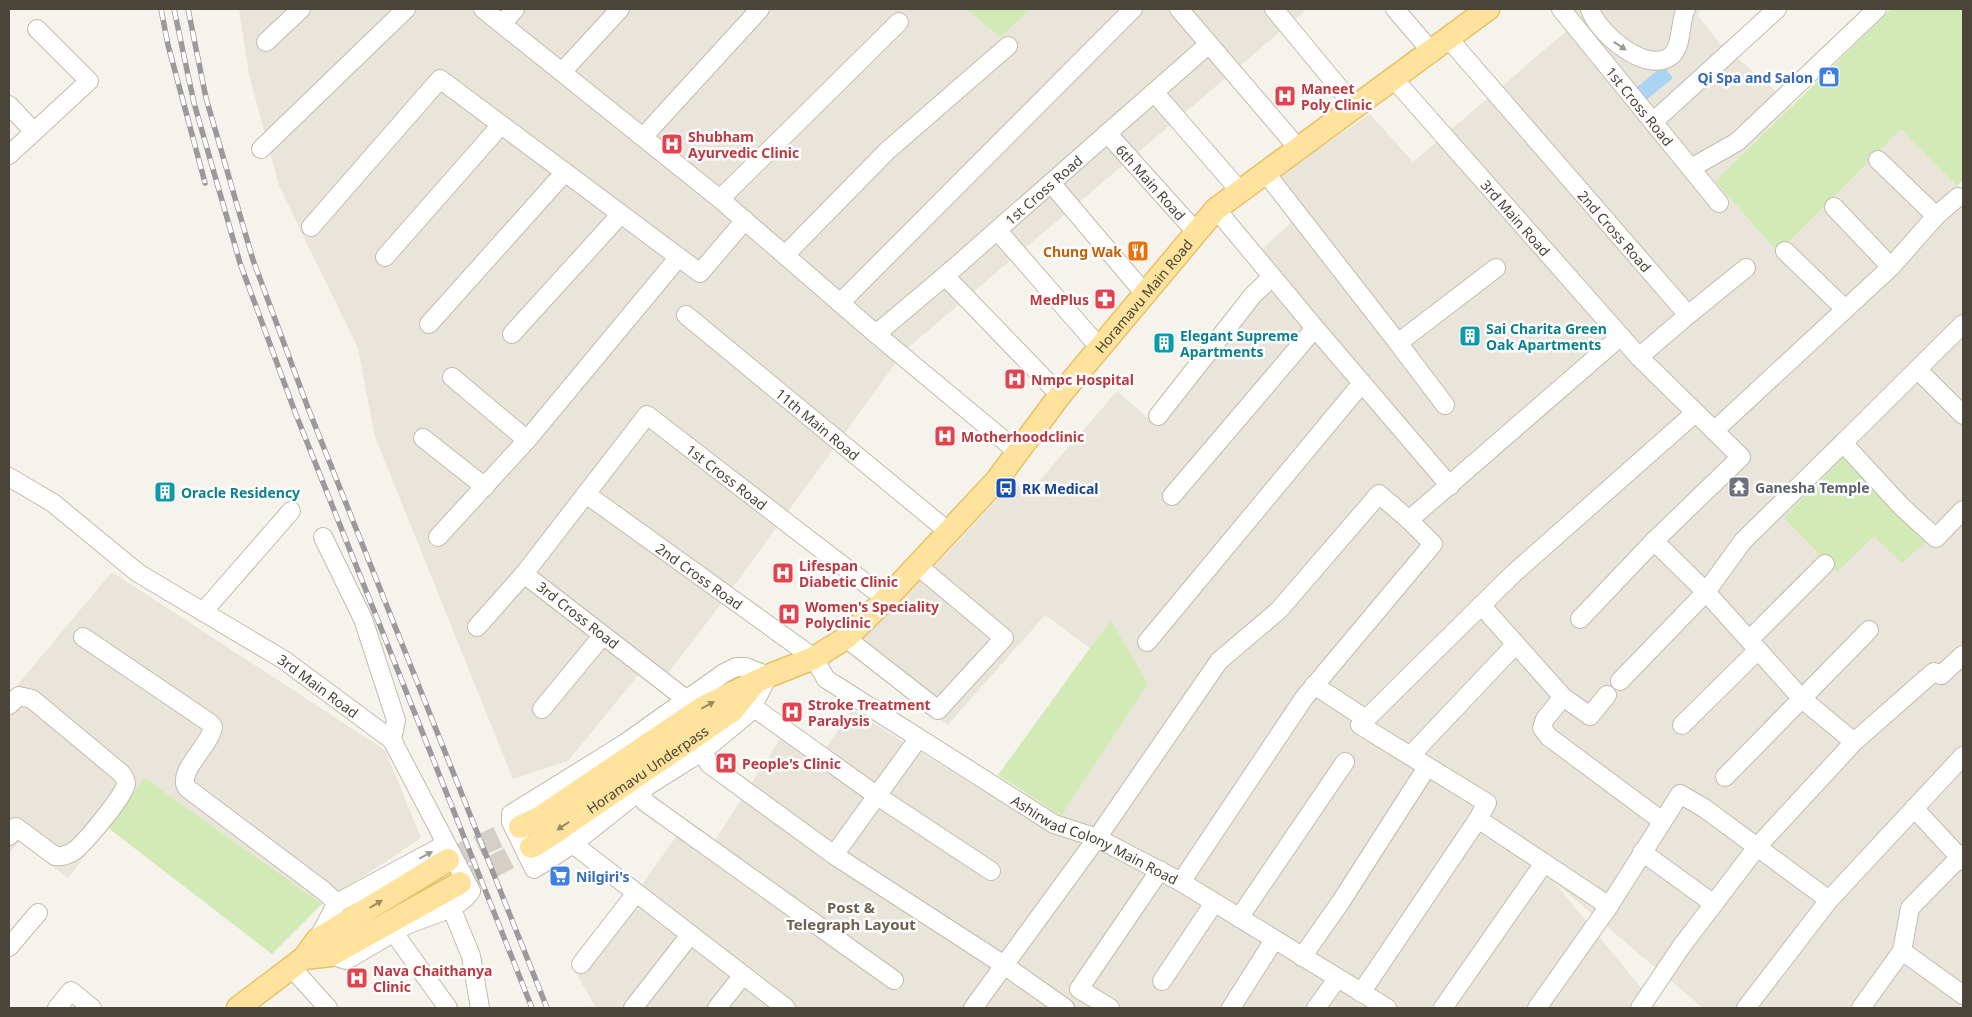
<svg xmlns="http://www.w3.org/2000/svg" width="1972" height="1017" viewBox="0 0 1972 1017" font-family="'Noto Sans',sans-serif">
<style>
.residential{fill:#eae5da}
.green{fill:#d2eab5}
.water{fill:#a9d4f2}
.lines{fill:none;stroke-linecap:round;stroke-linejoin:round}
.major-tunnel{stroke:#d4d0c8;stroke-width:22;stroke-dasharray:22 11;stroke-linecap:butt}
.minor-casing{stroke:#c2bbae;stroke-width:20}
.major-casing{stroke:#e6c16a;stroke-width:25}
.minor{stroke:#fff;stroke-width:18}
.major{stroke:#ffe39c;stroke-width:22}
.rail-casing{stroke:#9a9a9a;stroke-width:5.5}
.rail{stroke:#fff;stroke-width:4;stroke-dasharray:11;stroke-linecap:butt}
.oneway{fill:#9c9892}
.oneway2{fill:#9c8c66}
.labels{text-anchor:middle;dominant-baseline:central;stroke-width:5;stroke-linejoin:round;paint-order:stroke}
.shop-label{font-size:14px;font-weight:bold;fill:#366cbe;stroke:#fff;text-anchor:end}
.health-label{font-size:14px;font-weight:bold;fill:#be3a42;stroke:#fff;text-anchor:start}
.street-label{font-size:14px;fill:#4b4439;stroke:#fff}
.food-label{font-size:14px;font-weight:bold;fill:#c56008;stroke:#fff;text-anchor:end}
.culture-label{font-size:14px;font-weight:bold;fill:#0d838f;stroke:#fff;text-anchor:start}
.worship-label{font-size:14px;font-weight:bold;fill:#5b616d;stroke:#fff;text-anchor:start}
.transit-label{font-size:14px;font-weight:bold;fill:#164399;stroke:#fff;text-anchor:start}
.neighbourhood-label{font-size:15px;font-weight:bold;fill:#6e6250;stroke:#fff}
</style>
<rect width="100%" height="100%" fill="#f6f3ec"/>
<g class="residential">
<polygon points="239,9 1307,9 905,350 721,604 666,676 649,662 568,761 513,779 375,437 358,348 279,186 249,74"/>
<polygon points="1565,9 1703,9 1697,15 1719,42 1792,105 1715,181 1778,253 1901,129 1963,192 1963,1008 1703,1008 1553,881 1658,1008 596,1008 577,975 678,834 704,857 782,736 818,760 852,710 1049,832 1148,683 1111,622 1090,648 1045,615 948,725 846,651 934,567 1014,482 1028,494 1117,391 1150,420 1270,284 1249,261 1294,220 1266,185 1370,114 1413,162 1576,23"/>
<polygon points="112,572 385,750 421,838 322,904 145,778 68,878 19,841 9,854 9,695"/>
</g>
<g class="green">
<polygon points="966,9 1031,9 1000,37"/>
<polygon points="1891,9 1963,9 1963,180 1957,186 1901,129 1778,253 1715,181"/>
<polygon points="1843,457 1927,541 1902,563 1874,536 1837,572 1784,518"/>
<polygon points="1111,621 1148,683 1061,816 998,775 1090,648"/>
<polygon points="145,778 322,904 272,954 107,827"/>
</g>
<polygon class="water" points="1663,66 1673,78 1646,100 1636,88"/>
<g class="lines">
<g class="major-tunnel">
<polyline points="448,860 520,827"/>
<polyline points="460,883 531,847"/>
</g>
<g class="minor-casing">
<g id="minor">
<polyline points="483,9 720,199 876,334 1018,452"/>
<polyline points="1179,9 1298,148"/>
<polyline points="1274,9 1355,107"/>
<polyline points="1395,9 1431,51"/>
<path id="s1" d="M1561,9L1719,203"/>
<path d="M1590,9C1597,33 1650,78 1673,54C1683,42 1679,22 1686,9"/>
<polyline points="502,24 515,9"/>
<path id="s2" d="M1448,38L1688,315L1639,357L1741,457L1654,541L1706,592L1801,698L1854,742L1757,847L1681,947L1640,1008"/>
<polyline points="266,42 301,9"/>
<polyline points="562,72 620,9"/>
<path id="s3" d="M1393,78L1639,357"/>
<polyline points="1154,92 1239,190"/>
<polyline points="9,105 34,132"/>
<polyline points="1653,122 1777,9"/>
<path id="s4" d="M1107,133L1196,232"/>
<polyline points="643,137 760,9"/>
<polyline points="261,149 406,9"/>
<polyline points="9,155 89,81 37,29"/>
<polyline points="1691,168 1737,142 1877,9"/>
<polyline points="1265,172 1398,343 1496,268"/>
<polyline points="1051,183 1145,294"/>
<polyline points="720,199 899,22"/>
<polyline points="1834,207 1891,267"/>
<polyline points="1216,209 1315,328 1450,486"/>
<polyline points="1936,216 1958,197"/>
<polyline points="311,227 440,79 700,273 745,220"/>
<polyline points="997,230 1100,348"/>
<polyline points="1785,251 1845,309"/>
<polyline points="785,255 887,151 1008,46"/>
<polyline points="385,257 501,125"/>
<polyline points="945,276 1060,395"/>
<polyline points="840,303 1133,9"/>
<path id="s5" d="M686,315L949,532"/>
<polyline points="1688,315 1746,268"/>
<polyline points="429,324 565,172"/>
<polyline points="1963,324 1843,443 1902,507 1936,538 1963,510"/>
<polyline points="512,334 621,214"/>
<path id="s6" d="M876,334L945,276L1209,44"/>
<polyline points="1398,343 1445,405"/>
<polyline points="1918,370 1963,415"/>
<polyline points="452,377 527,440"/>
<polyline points="1158,416 1253,295 1272,277"/>
<polyline points="1714,431 1891,267 1936,216 1878,160"/>
<polyline points="423,438 485,487"/>
<path id="s7" d="M9,477L53,503L138,573L284,660L392,740L471,891C458,911 428,915 407,925C386,936 367,949 346,960L331,955"/>
<path id="s8" d="M586,494L814,658L826,679L1054,824L1097,838L1181,882L1387,1008"/>
<polyline points="1172,496 1315,328"/>
<polyline points="323,537 363,619 396,720 392,740"/>
<polyline points="438,537 527,440 678,258"/>
<polyline points="1481,605 1563,697 1590,716 1607,695"/>
<polyline points="203,612 291,511"/>
<polyline points="1580,619 1654,541"/>
<polyline points="477,627 524,574"/>
<path d="M83,637L210,723L213,727C210,746 176,772 187,788L324,891L337,903"/>
<polyline points="846,638 938,710 1004,638 918,566"/>
<polyline points="1749,640 1825,564"/>
<polyline points="1147,642 1362,383"/>
<polygon points="736,667 746,667 768,676 750,712 703,751 641,790 573,844 534,869 511,822 511,814 624,744 724,673"/>
<polyline points="1620,681 1706,592 1743,541 1843,443"/>
<polyline points="1314,685 1366,719"/>
<polyline points="1563,697 1545,719 1542,728 1549,737 1662,821"/>
<path id="s9" d="M687,700L524,574L647,415L886,599"/>
<path d="M9,705L19,696L32,699L121,773C124,777 126,779 126,784C124,796 85,843 74,851C68,855 62,857 55,856L16,827L9,836"/>
<polyline points="753,707 876,795 991,871"/>
<polyline points="542,709 603,635"/>
<polyline points="1682,725 1758,650"/>
<polyline points="1854,742 1929,676 1934,672 1941,675 1963,655"/>
<polyline points="703,751 709,764 834,855 1004,965 1065,1008"/>
<polyline points="1410,756 1516,644"/>
<polyline points="1725,777 1869,630"/>
<polyline points="641,790 645,802 894,980"/>
<polyline points="1914,808 1963,861"/>
<polyline points="573,844 786,1008"/>
<polyline points="1642,852 1714,904"/>
<polyline points="834,855 918,739"/>
<polyline points="1181,882 1304,698 1433,544 1409,520"/>
<polyline points="1609,906 1478,819 1487,803 1360,725 1513,574 1695,413"/>
<polyline points="451,907 471,956 480,1008"/>
<polyline points="1239,918 1345,762"/>
<polyline points="394,933 448,1008"/>
<polyline points="317,940 337,903 446,844"/>
<polyline points="9,947 38,913"/>
<polyline points="1902,951 1963,995"/>
<polyline points="1302,957 1340,903 1427,767"/>
<polyline points="581,964 636,893"/>
<polyline points="291,967 328,1008"/>
<polyline points="1162,981 1214,903"/>
<polyline points="1361,993 1478,819"/>
<polyline points="57,1008 71,991 92,1008"/>
<polyline points="633,1008 690,935"/>
<polyline points="717,1008 743,975"/>
<polyline points="973,1008 1097,838 1219,661 1279,610 1379,494 1409,520 1621,336"/>
<polyline points="1110,1008 1079,989 1160,870"/>
<polyline points="1231,1008 1274,940"/>
<polyline points="1316,1008 1337,979"/>
<polyline points="1443,1008 1544,863"/>
<polyline points="1537,1008 1609,906 1680,794 1704,808 1829,900"/>
<polyline points="1746,1008 1829,900 1963,756"/>
<polyline points="1861,1008 1902,951 1910,908 1963,854"/>
</g>
</g>
<g class="major-casing">
<g id="major">
<path id="s10" d="M520,827L539,818L702,708L768,676L814,658L846,638L886,599L997,480L1060,395L1216,209L1488,9"/>
<path id="s11" d="M531,847L552,834L732,711L753,685"/>
<polyline points="304,958 331,955 460,883"/>
<polyline points="238,1008 304,958 317,940 448,860"/>
</g>
</g>
<use href="#minor" class="minor"/>
<use href="#major" class="major"/>
<g class="rail-casing">
<g id="rail">
<polyline points="161,9 168,45 205,183"/>
<polyline points="174,9 194,103 240,263 295,412 532,1008"/>
<polyline points="188,9 206,98 253,260 308,408 547,1008"/>
</g>
</g>
<use href="#rail" class="rail"/>
</g>
<defs><path id="oneway-solid" d="M-6-.8H1V-3.2L6.5 0L1 3.2V.8H-6Z" transform="scale(1.25)"/></defs>
<g class="oneway">
<use href="#oneway-solid" transform="translate(1620 46) rotate(33)"/>
<use href="#oneway-solid" transform="translate(426 855) rotate(-28)"/>
</g>
<g class="oneway2">
<use href="#oneway-solid" transform="translate(708 705) rotate(-29)"/>
<use href="#oneway-solid" transform="translate(563 826) rotate(146)"/>
<use href="#oneway-solid" transform="translate(376 904) rotate(-31)"/>
</g>
<defs>
<g id="shop-square" transform="scale(1.125)"><rect x="-9" y="-9" width="18" height="18" rx="4" fill="#3f7fe0" stroke="#fff"/><path d="M-5-2.5h2.3a2.7 3.5 0 0 1 5.4 0H5L5.5 6h-11ZM-1.5-2.5h3a1.5 2.3 0 0 0-3 0Z" fill="#fff"/></g>
<g id="hospital-square" transform="scale(1.125)"><rect x="-9" y="-9" width="18" height="18" rx="4" fill="#e0444e" stroke="#fff"/><path d="M-5-5h3v3.5h4V-5h3V5h-3V1.5h-4V5h-3Z" fill="#fff"/></g>
<g id="restaurant-square" transform="scale(1.125)"><rect x="-9" y="-9" width="18" height="18" rx="4" fill="#e8710a" stroke="#fff"/><path d="M-5-6h1v4h1v-4h1v4h1v-4h1v5L-1.5 .5V6h-2V.5L-5-1ZM5-6V6H3V1.5H1.5Q1.5-4 5-6Z" fill="#fff"/></g>
<g id="pharmacy-square" transform="scale(1.125)"><rect x="-9" y="-9" width="18" height="18" rx="4" fill="#e0444e" stroke="#fff"/><path d="M-2-6h4v4h4v4h-4v4h-4v-4h-4v-4h4Z" fill="#fff"/></g>
<g id="building-square" transform="scale(1.125)"><rect x="-9" y="-9" width="18" height="18" rx="4" fill="#0f9aa8" stroke="#fff"/><path d="M-4-6H4V6H1V3H-1V6H-4ZM-2.5-4.3h1.7v1.8h-1.7ZM.8-4.3h1.7v1.8H.8ZM-2.5-1h1.7V.8h-1.7ZM.8-1h1.7V.8H.8Z" fill="#fff"/></g>
<g id="temple-square" transform="scale(1.125)"><rect x="-9" y="-9" width="18" height="18" rx="4" fill="#6b7280" stroke="#fff"/><path d="M0-6L5-2H3V0L6.5 2.5H4V6H1.5V3h-3V6H-4V2.5H-6.5L-3 0V-2H-5Z" fill="#fff"/></g>
<g id="bus-square" transform="scale(1.125)"><rect x="-9" y="-9" width="18" height="18" rx="4" fill="#1a4fb4" stroke="#fff"/><path d="M-5-6H5V4H4V6H2V4H-2V6H-4V4H-5ZM-3.5-4V0h7V-4ZM-3.5 1.2v1.5H-2V1.2ZM2 1.2v1.5H3.5V1.2Z" fill="#fff"/></g>
<g id="supermarket-square" transform="scale(1.125)"><rect x="-9" y="-9" width="18" height="18" rx="4" fill="#3f7fe0" stroke="#fff"/><path d="M-6-5.5h2.5l.6 2H6L4.5 2H-2.5L-4.4-4H-6ZM-1.5 3.2a1.3 1.3 0 1 0 .1 0ZM3 3.2a1.3 1.3 0 1 0 .1 0Z" fill="#fff"/></g>
</defs>
<g fill-rule="evenodd">
<use href="#shop-square" x="1829" y="77"/>
<use href="#hospital-square" x="1285" y="96"/>
<use href="#hospital-square" x="672" y="144"/>
<use href="#restaurant-square" x="1138" y="251"/>
<use href="#pharmacy-square" x="1105" y="299"/>
<use href="#building-square" x="1470" y="336"/>
<use href="#building-square" x="1164" y="343"/>
<use href="#hospital-square" x="1015" y="379"/>
<use href="#hospital-square" x="945" y="436"/>
<use href="#temple-square" x="1739" y="487"/>
<use href="#bus-square" x="1006" y="488"/>
<use href="#building-square" x="165" y="492"/>
<use href="#hospital-square" x="783" y="573"/>
<use href="#hospital-square" x="789" y="614"/>
<use href="#hospital-square" x="792" y="712"/>
<use href="#hospital-square" x="726" y="763"/>
<use href="#supermarket-square" x="560" y="876"/>
<use href="#hospital-square" x="357" y="978"/>
</g>
<g class="labels">
<g class="shop-label">
<text x="1813" y="77">Qi Spa and Salon</text>
<text x="576" y="876" text-anchor="start">Nilgiri's</text>
</g>
<g class="health-label">
<text x="1301" y="88">Maneet<tspan x="1301" dy="16">Poly Clinic</tspan></text>
<text x="688" y="136">Shubham<tspan x="688" dy="16">Ayurvedic Clinic</tspan></text>
<text x="1089" y="299" text-anchor="end">MedPlus</text>
<text x="1031" y="379">Nmpc Hospital</text>
<text x="961" y="436">Motherhoodclinic</text>
<text x="799" y="565">Lifespan<tspan x="799" dy="16">Diabetic Clinic</tspan></text>
<text x="805" y="606">Women's Speciality<tspan x="805" dy="16">Polyclinic</tspan></text>
<text x="808" y="704">Stroke Treatment<tspan x="808" dy="16">Paralysis</tspan></text>
<text x="742" y="763">People's Clinic</text>
<text x="373" y="970">Nava Chaithanya<tspan x="373" dy="16">Clinic</tspan></text>
</g>
<g class="street-label">
<text stroke="none"><textPath href="#s1" startOffset="125">1st Cross Road</textPath></text>
<text stroke="none"><textPath href="#s4" startOffset="66">6th Main Road</textPath></text>
<text stroke="none"><textPath href="#s6" startOffset="221">1st Cross Road</textPath></text>
<text stroke="none"><textPath href="#s3" startOffset="186">3rd Main Road</textPath></text>
<text stroke="none"><textPath href="#s2" startOffset="255">2nd Cross Road</textPath></text>
<text stroke="none"><textPath href="#s10" startOffset="832">Horamavu Main Road</textPath></text>
<text stroke="none"><textPath href="#s5" startOffset="171">11th Main Road</textPath></text>
<text stroke="none"><textPath href="#s9" startOffset="508">1st Cross Road</textPath></text>
<text stroke="none"><textPath href="#s8" startOffset="140">2nd Cross Road</textPath></text>
<text transform="translate(578 615) rotate(38)">3rd Cross Road</text>
<text stroke="none"><textPath href="#s7" startOffset="374">3rd Main Road</textPath></text>
<text stroke="none"><textPath href="#s11" startOffset="140">Horamavu Underpass</textPath></text>
<text stroke="none"><textPath href="#s8" startOffset="619">Ashirwad Colony Main Road</textPath></text>
</g>
<g class="food-label">
<text x="1122" y="251">Chung Wak</text>
</g>
<g class="culture-label">
<text x="1486" y="328">Sai Charita Green<tspan x="1486" dy="16">Oak Apartments</tspan></text>
<text x="1180" y="335">Elegant Supreme<tspan x="1180" dy="16">Apartments</tspan></text>
<text x="181" y="492">Oracle Residency</text>
</g>
<g class="worship-label">
<text x="1755" y="487">Ganesha Temple</text>
</g>
<g class="transit-label">
<text x="1022" y="488">RK Medical</text>
</g>
<g class="neighbourhood-label">
<text x="851" y="907">Post &amp;<tspan x="851" dy="17">Telegraph Layout</tspan></text>
</g>
</g>
<rect width="1972" height="1017" fill="none" stroke="#4b4439" stroke-width="20"/>
</svg>
